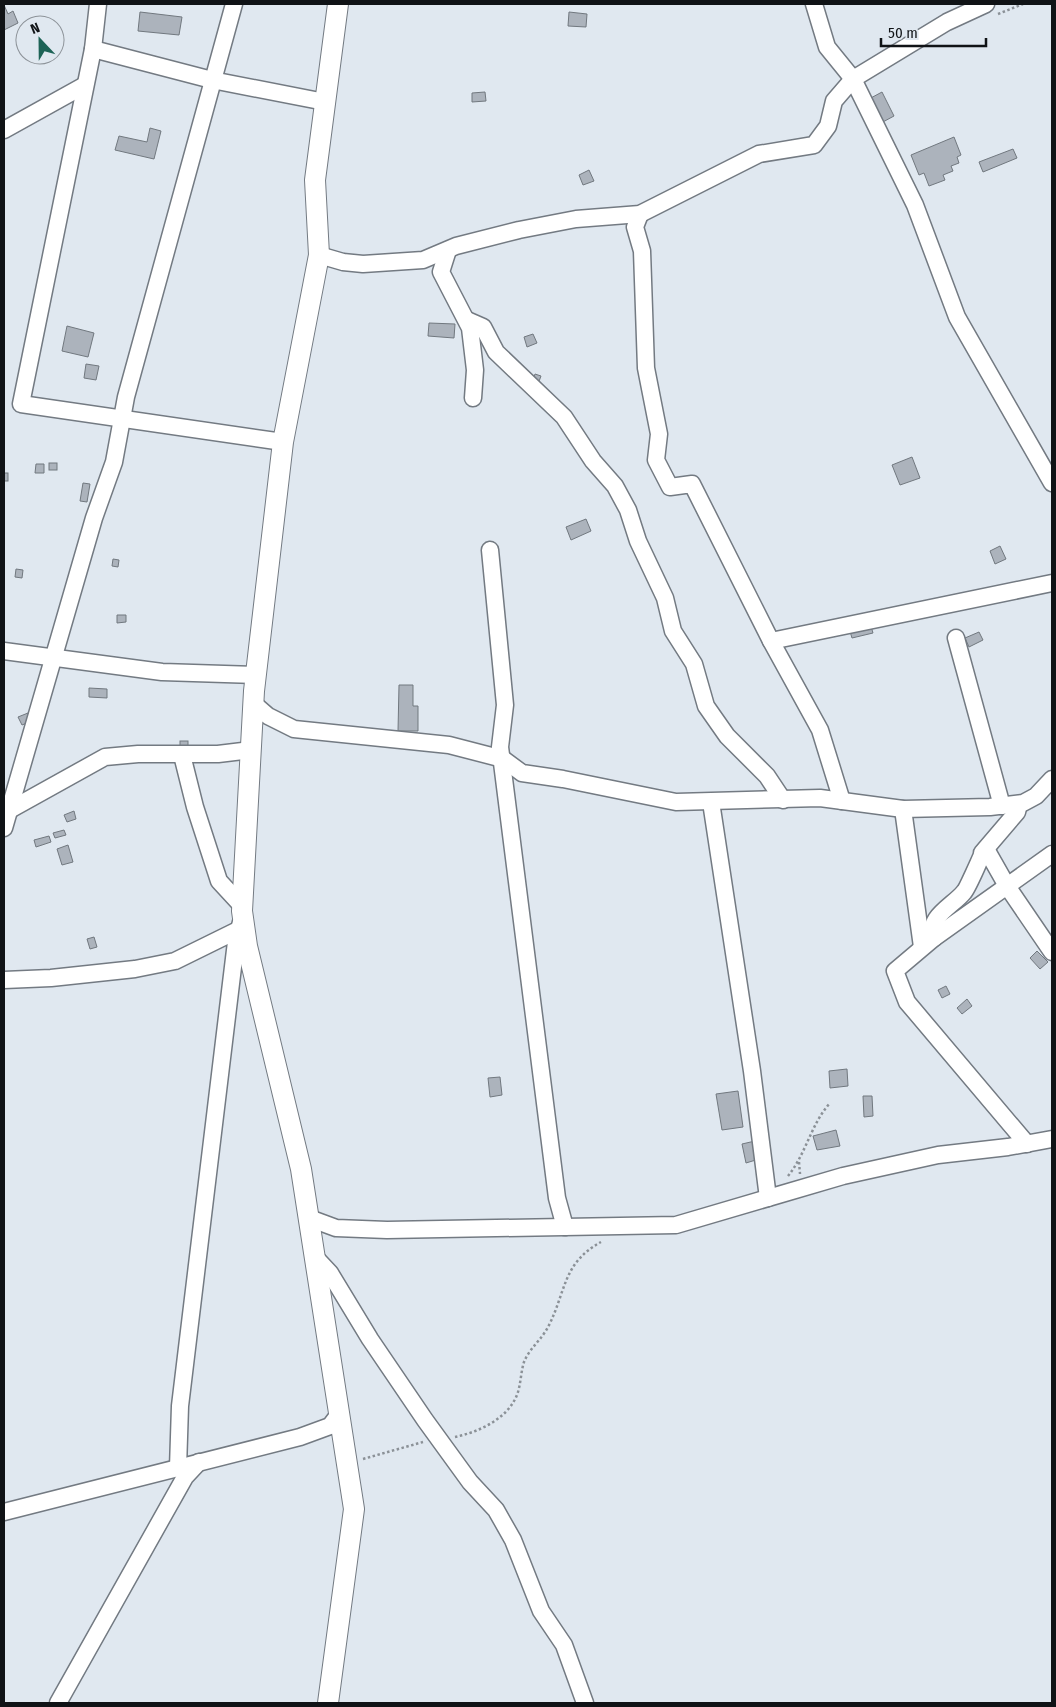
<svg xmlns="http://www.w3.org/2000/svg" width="1056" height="1707" viewBox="0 0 1056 1707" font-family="'Fira Sans Condensed',sans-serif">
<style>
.building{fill:#acb3bc;stroke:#71787f}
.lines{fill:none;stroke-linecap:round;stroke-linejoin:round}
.minor-casing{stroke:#737a82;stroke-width:19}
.tertiary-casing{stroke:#737a82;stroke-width:22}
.path{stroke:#8b9197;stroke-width:2.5;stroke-dasharray:2.5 2.5;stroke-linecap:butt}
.minor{stroke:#fff;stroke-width:16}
.tertiary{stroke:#fff;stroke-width:20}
</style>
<rect width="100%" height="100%" fill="#e0e8f0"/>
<g class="building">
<polygon points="4,5 8,14 13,11 18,23 4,30"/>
<polygon points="140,12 182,17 179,35 138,31"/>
<polygon points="569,12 587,14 586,27 568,26"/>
<polygon points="485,92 486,101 472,102 472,93"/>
<polygon points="882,92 894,116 881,123 869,99"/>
<polygon points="150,128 161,131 154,159 115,150 119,136 147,142"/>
<polygon points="954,137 961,155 957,157 959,163 951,166 953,171 943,175 945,180 929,186 924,173 919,175 911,155"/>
<polygon points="1013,149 1017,158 983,172 979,162"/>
<polygon points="589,170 594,181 583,185 579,175"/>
<polygon points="429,323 455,324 454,338 428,336"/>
<polygon points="67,326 94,333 88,357 62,351"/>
<polygon points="533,334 537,343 527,347 524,337"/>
<polygon points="86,364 99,366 96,380 84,378"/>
<polygon points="535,374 541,376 538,384 532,382"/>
<polygon points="912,457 920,478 900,485 892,465"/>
<rect x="49" y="463" width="8" height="7"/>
<polygon points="36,464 44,464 44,473 35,473"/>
<rect x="4" y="473" width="4" height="8"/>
<polygon points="83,483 90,484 87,502 80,501"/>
<polygon points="586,519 591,531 571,540 566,527"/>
<polygon points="1000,546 1006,559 995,564 990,551"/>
<polygon points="113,559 119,560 118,567 112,566"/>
<polygon points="16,569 23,570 22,578 15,577"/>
<polygon points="117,615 126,615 126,622 117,623"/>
<polygon points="870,623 873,633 852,638 849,628"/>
<polygon points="979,632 983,640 969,647 965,638"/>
<polygon points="399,685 413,685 413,706 418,706 418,731 398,731"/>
<polygon points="89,688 107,689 107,698 89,697"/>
<polygon points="28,713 32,721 22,725 18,717"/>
<rect x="180" y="741" width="8" height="8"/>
<polygon points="74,811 76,819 67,822 64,815"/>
<polygon points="64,830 66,835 55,838 53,833"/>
<polygon points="49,836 51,842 36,847 34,840"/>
<polygon points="68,845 73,862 62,865 57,849"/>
<polygon points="94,937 97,947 90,949 87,939"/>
<polygon points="1037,951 1048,962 1040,969 1030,958"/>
<polygon points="946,986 950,994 942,998 938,990"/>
<polygon points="967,999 972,1006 962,1014 957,1008"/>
<polygon points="847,1069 848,1086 830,1088 829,1071"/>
<polygon points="500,1077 502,1095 490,1097 488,1078"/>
<polygon points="738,1091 743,1127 722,1130 716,1094"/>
<polygon points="863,1096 872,1096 873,1116 864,1117"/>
<polygon points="836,1130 840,1146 817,1150 813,1136"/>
<polygon points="755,1141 759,1159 746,1163 742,1144"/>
</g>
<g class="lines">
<g class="minor-casing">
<g id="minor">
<polyline points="98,4 93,49 21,404 283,442"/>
<polyline points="814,4 827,47 853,79 915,205 957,317 1052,483"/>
<polyline points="93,49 212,80 325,102"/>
<polyline points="4,130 85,85"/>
<polyline points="640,214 635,227 642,251 646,368 659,434 656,460 670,487 692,484 771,641 820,730 842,801"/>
<polyline points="448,250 441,272 470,328 475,370 473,398"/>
<polyline points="319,255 343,262 363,264 423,260 456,246 519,230 576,219 640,214 759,154 814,145 828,126 834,101 853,79 947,22 986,4"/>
<polyline points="467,320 483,327 496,352 564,417 593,461 615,486 628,510 638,541 665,598 673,631 694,664 706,706 727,736 767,776 783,800"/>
<polyline points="490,550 505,705 500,747 557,1198 565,1227"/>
<polyline points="956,638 1002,806"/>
<polyline points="771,641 1052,583"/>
<polyline points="4,651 162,672 256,675"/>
<polyline points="253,703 268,716 294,729 449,745 503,759 522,773 563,779 676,802 820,798 903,809 990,807 1023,803 1036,796 1052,779"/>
<polyline points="182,755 195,807 219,881 243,907"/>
<polyline points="711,802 752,1071 768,1198"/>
<polyline points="903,809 922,947"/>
<polyline points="6,812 105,757 138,754 218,754 251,750"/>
<polyline points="4,828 94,518 114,462 126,397 234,4"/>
<polyline points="986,849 1007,886 1052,952"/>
<path d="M934,938C926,917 953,906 964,892C967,889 982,856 982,853L1017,812L1019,804"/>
<polyline points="4,980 51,978 135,969 175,961 238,930"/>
<polyline points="1027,1144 907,1002 895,971 934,938 1052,854"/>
<polyline points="309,1218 336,1228 387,1230 676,1225 843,1176 938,1155 1008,1147 1052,1139"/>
<polyline points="315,1257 330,1273 370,1339 425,1420 470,1482 496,1510 513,1540 541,1611 564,1645 585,1703"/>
<polyline points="178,1468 180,1406 236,942 241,922"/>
<polyline points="4,1512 300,1437 330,1426 339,1414"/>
<polyline points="58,1703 185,1477 199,1462"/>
</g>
</g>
<g class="tertiary-casing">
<polyline id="tertiary" points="328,1703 354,1509 301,1169 247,946 242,911 254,691 283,442 319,255 315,180 338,4"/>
</g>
<g class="path">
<polyline points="998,14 1023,4"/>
<polyline points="799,1162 800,1174"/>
<path d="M788,1176C806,1154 811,1124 830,1103"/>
<path d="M455,1437C479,1432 510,1418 518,1392C521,1382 521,1371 524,1362C529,1349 542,1339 548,1327C566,1293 562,1263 601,1242"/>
<polyline points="363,1459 423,1442"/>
</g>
<use href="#minor" class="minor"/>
<use href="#tertiary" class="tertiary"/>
</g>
<rect width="1056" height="1707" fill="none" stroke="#101316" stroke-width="10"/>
<g transform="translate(40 40) rotate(338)"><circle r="24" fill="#e0e8f0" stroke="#8d9399"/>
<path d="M0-4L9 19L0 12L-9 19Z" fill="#1d6356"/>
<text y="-8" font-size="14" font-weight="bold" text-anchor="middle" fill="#101316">N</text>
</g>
<path d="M881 38v8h105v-8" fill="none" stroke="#101316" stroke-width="2.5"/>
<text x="888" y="38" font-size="15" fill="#101316" stroke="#e0e8f0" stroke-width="4" paint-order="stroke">50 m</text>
</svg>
